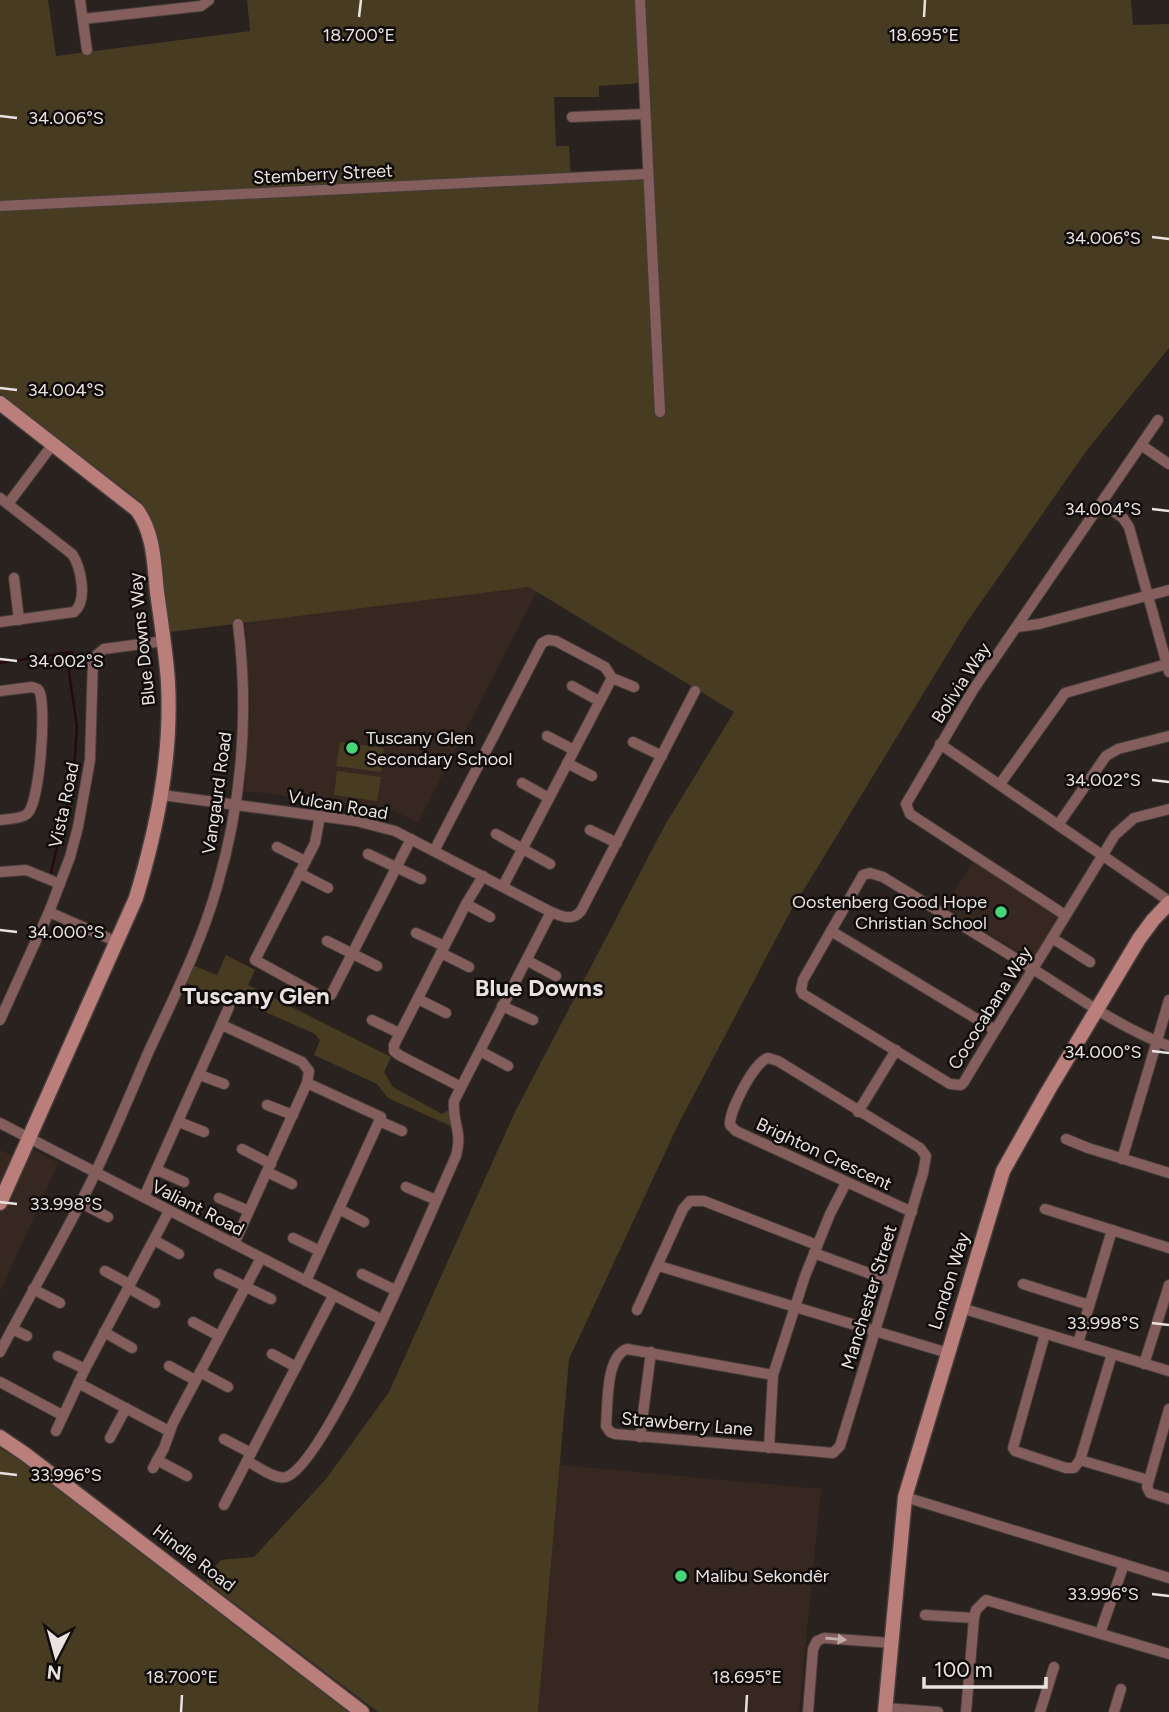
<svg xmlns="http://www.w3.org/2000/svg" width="1169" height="1712" viewBox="0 0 1169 1712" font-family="Figtree,sans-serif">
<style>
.built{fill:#362821}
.green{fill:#473c21;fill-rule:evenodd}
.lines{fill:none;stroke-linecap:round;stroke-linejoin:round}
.stream{stroke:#260812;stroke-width:2.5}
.street-casing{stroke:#453d39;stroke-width:12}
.secondary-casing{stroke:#453d39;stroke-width:17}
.street{stroke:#845e5c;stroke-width:10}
.secondary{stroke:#bb7f7b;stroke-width:14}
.oneway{fill:#c0adab}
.ticks{fill:none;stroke:#e8e2e0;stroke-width:2.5}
.poi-dot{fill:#47d779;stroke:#100c0b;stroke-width:2.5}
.labels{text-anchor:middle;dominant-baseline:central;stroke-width:5;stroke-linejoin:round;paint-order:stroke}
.street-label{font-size:18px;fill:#e8e2e0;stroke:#100c0b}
.poi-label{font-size:18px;fill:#e8e2e0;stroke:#100c0b;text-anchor:start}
.district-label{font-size:24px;font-weight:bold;fill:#e8e2e0;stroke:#100c0b}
.ticks-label{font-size:18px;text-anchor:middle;fill:#e8e2e0;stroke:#100c0b;stroke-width:5;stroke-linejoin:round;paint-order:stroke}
</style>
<rect width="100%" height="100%" fill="#2a221e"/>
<g class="built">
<polygon points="529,587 537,591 418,823 389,808 245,791 250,705 245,622"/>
<polygon points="974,861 1058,916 1032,960 944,907"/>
<polygon points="25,1146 58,1163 0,1292 0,1150 19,1159"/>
<polygon points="560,1465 821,1489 799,1712 538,1712"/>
</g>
<g class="green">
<path d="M0,0H48L56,56L250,31L247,0H1131L1133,25L1169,24V348L1087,450L965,625L789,914L678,1125L569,1359L538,1712H378L206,1582L208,1575L221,1560L254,1557L326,1479L389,1392L515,1112L665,825L734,712L529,587L170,632L156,530L150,515L141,502L0,393ZM643,83L647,173L571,177L569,146H556L554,97H599V86Z"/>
<polygon points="340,742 384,748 381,772 336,766"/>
<polygon points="337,771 381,777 377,801 334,795"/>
<path d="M226,955L255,970L248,985L391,1057L384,1072L393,1087L442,1114L449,1110L453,1127L388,1098L377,1084L314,1055L320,1040L315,1034L245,1003C236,1006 228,1006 221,998L184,982L192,965L217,975Z"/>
<polygon points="0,1448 19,1460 348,1712 0,1712"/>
</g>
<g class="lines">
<g class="stream">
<polyline points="0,663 72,652"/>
<polyline points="51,872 67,808 75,756 77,727 67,658 68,654"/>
</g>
<g class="street-casing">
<g id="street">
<polyline points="80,0 87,50"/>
<polyline points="640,0 660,412"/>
<polyline points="83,19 201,6 209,0"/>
<polyline points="572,117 645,114"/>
<polyline points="0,206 648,174"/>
<polyline points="1141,445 1169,464"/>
<path d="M0,498L72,554C81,567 88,601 74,612L0,622"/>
<polyline points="1102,503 1123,518 1129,527 1169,672"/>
<polyline points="8,504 53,444"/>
<polyline points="14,578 19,620"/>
<polyline points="1017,627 1039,624 1169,590"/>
<polyline points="572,686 599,701"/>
<path d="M0,691L32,687C37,689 38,688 40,693C46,710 40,803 27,814C21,819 8,819 0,820"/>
<polyline points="547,736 574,750"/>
<polyline points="633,742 662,756"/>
<polyline points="940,744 1169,901"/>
<polyline points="567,763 592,776"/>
<polyline points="522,783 549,798"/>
<polyline points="1000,784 1065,693 1167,664"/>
<path d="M162,795L356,821L395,831L551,912C562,916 572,922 581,911L695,691"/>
<path d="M1169,809L1134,818L1115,835L1044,951C1017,995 990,1038 964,1082L961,1085L950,1084L803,994L801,990L803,980L863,875L870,873L883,877L1033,969C1076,996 1122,1029 1169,1046"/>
<polyline points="320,816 315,843 255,960 322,997 331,995 411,839"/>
<polyline points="1058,825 1106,756 1118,749 1169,736"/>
<polyline points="590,830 617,843"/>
<polyline points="496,834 550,864"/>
<polyline points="277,847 305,861"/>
<polyline points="434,851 542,643 548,640 556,641 605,667 612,678 634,687"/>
<polyline points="368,854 421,879"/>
<polyline points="0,872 26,870 60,884"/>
<polyline points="299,873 328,888"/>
<polyline points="503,886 612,678"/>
<polyline points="466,904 490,917"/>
<polyline points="49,912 117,942"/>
<polyline points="1065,915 910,814 906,804 973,690 1158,420"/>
<polyline points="831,931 995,1030"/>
<polyline points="416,933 444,946"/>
<polyline points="1052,938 1090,962"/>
<polyline points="327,941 377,966"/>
<polyline points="441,953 469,967"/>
<polyline points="528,961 556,976"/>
<polyline points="418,999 446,1013"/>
<polyline points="502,1006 533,1020"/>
<polyline points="0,1020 49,912 70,857 78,827 90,760 93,658 104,649 164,641"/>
<polyline points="372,1020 399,1033"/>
<polyline points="222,1025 302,1062 309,1071 307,1083 234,1244"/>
<polyline points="480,1051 508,1066"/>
<polyline points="200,1075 224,1084"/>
<polyline points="461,1087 399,1055 394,1051 394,1045 466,904 483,876"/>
<polyline points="267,1105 293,1115"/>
<polyline points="858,1112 896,1050"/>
<polyline points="379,1121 402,1131"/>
<polyline points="179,1122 204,1132"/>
<polyline points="0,1123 382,1320"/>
<polyline points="1066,1139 1088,1148 1169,1173"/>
<polyline points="242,1149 271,1164"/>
<polyline points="1122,1159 1169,1000"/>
<polyline points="157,1170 184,1182"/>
<polyline points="267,1172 292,1184"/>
<polyline points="406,1187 436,1200"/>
<polyline points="144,1197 229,1007"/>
<polyline points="219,1198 249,1211"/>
<polyline points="81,1203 108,1217"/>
<polyline points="339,1209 364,1222"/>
<polyline points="1045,1209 1169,1248"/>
<polyline points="293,1238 320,1251"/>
<polyline points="154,1240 179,1254"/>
<polyline points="814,1253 890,1281"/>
<polyline points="659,1266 948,1353"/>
<polyline points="105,1271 129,1284"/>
<polyline points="219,1274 271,1299"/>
<polyline points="362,1274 395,1290"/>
<polyline points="306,1281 381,1117 307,1083"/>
<polyline points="1023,1284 1089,1305"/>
<polyline points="128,1288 155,1303"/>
<polyline points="33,1289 60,1303"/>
<polyline points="961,1308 1169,1371"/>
<polyline points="637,1310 683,1209 690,1201 704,1201 817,1245"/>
<polyline points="193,1322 219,1336"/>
<polyline points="12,1329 27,1336"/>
<polyline points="104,1332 132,1348"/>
<polyline points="1045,1334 1013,1448 1015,1451 1066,1468 1074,1468 1080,1460 1112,1354"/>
<polyline points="1078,1343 1112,1230"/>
<path d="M0,1352C29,1296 62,1241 90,1184C111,1141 129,1097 148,1053C173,999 201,944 217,887C242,802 249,712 238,624"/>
<polyline points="272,1354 296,1367"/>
<polyline points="58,1356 85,1369"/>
<polyline points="1144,1364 1169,1285"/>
<polyline points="169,1366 195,1380"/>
<polyline points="200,1372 228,1387"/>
<path d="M773,1375L627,1349C605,1357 608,1406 606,1426L610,1432L615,1434L833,1453L840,1446L923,1173L926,1156L920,1148L778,1061L768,1058C754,1062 729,1111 730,1125L736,1131L912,1212"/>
<polyline points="0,1382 62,1415"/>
<polyline points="78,1383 169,1431"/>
<polyline points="1169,1409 1147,1487 1150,1493 1169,1499"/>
<polyline points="56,1431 85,1369 169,1211"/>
<polyline points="640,1437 651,1352"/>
<polyline points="110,1438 126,1408"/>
<polyline points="224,1439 251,1453"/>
<polyline points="769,1448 773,1375 805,1276 830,1214 846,1183"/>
<polyline points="157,1460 187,1476"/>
<polyline points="1080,1460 1148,1480"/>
<path d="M247,1461C257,1466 275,1480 286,1477C327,1464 433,1206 456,1156C463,1130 452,1125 454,1101L551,912"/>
<polyline points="153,1468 164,1448 173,1423 261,1258"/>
<polyline points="905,1497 1169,1578"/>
<polyline points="224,1505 333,1296"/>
<polyline points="925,1615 974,1618"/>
<polyline points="1100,1633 1124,1564"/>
<polyline points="886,1708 938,1712"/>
<polyline points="808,1712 813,1649 817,1641 824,1638 891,1643"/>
<polyline points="966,1712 974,1618 976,1610 986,1600 1169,1654"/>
<polyline points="1040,1712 1054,1667"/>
<polyline points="1114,1712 1121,1689"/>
</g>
</g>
<g class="secondary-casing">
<g id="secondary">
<path d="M0,403L137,510C154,533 154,564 157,592C161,622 166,652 168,682C172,757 157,828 136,898L0,1203"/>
<polyline points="0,1437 25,1454 362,1712"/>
<polyline points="885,1712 905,1497 1003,1171 1048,1091 1139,939 1153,920 1169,903"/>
</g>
</g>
<use href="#street" class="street"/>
<use href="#secondary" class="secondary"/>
</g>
<defs><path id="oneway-solid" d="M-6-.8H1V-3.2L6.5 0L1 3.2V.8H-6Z" transform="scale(1.75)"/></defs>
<use class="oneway" href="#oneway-solid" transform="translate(836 1639) rotate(5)"/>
<path class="ticks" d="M359,17L361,0M924,17L925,0M0,116L17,118M1152,237L1169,239M0,388L17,390M1152,509L1169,511M0,659L17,661M1152,780L1169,782M0,930L17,932M1152,1051L1169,1053M0,1202L17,1204M1152,1323L1169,1325M0,1473L17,1475M1152,1594L1169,1596M181,1712L182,1695M746,1712L747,1695"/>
<g class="poi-dot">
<circle cx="352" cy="748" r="7"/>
<circle cx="1001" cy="912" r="7"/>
<circle cx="681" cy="1576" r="7"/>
</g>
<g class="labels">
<g class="street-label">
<text transform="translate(323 174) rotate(-3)">Stemberry Street</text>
<text transform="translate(142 639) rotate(-96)">Blue Downs Way</text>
<text transform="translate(961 683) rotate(-57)">Bolivia Way</text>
<text transform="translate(217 793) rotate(-82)">Vangaurd Road</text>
<text transform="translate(64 805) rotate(-78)">Vista Road</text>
<text transform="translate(338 805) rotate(10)">Vulcan Road</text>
<text transform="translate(990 1008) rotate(-58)">Cococabana Way</text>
<text transform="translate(824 1154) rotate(25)">Brighton Crescent</text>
<text transform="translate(198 1208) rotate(27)">Valiant Road</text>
<text transform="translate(949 1281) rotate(-73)">London Way</text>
<text transform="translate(869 1297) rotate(-73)">Manchester Street</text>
<text transform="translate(687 1424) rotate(5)">Strawberry Lane</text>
<text transform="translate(194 1558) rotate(37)">Hindle Road</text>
</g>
<g class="poi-label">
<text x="366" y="738">Tuscany Glen<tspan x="366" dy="21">Secondary School</tspan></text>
<text x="987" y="902" text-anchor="end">Oostenberg Good Hope<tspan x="987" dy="21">Christian School</tspan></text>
<text x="695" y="1576">Malibu Sekondêr</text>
</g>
<g class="district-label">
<text x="539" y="987">Blue Downs</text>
<text x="256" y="995">Tuscany Glen</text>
</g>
</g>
<g class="ticks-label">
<text x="359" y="41">18.700°E</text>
<text x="924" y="41">18.695°E</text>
<text x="66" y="124">34.006°S</text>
<text x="1103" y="244">34.006°S</text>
<text x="66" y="396">34.004°S</text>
<text x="1103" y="515">34.004°S</text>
<text x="66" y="667">34.002°S</text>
<text x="1103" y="786">34.002°S</text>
<text x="66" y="938">34.000°S</text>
<text x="1103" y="1058">34.000°S</text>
<text x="66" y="1210">33.998°S</text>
<text x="1103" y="1329">33.998°S</text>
<text x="66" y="1481">33.996°S</text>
<text x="1103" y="1600">33.996°S</text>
<text x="182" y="1683">18.700°E</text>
<text x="747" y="1683">18.695°E</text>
</g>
<g transform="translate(56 1656) rotate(186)" stroke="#100c0b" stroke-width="5" paint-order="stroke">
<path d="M0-5L12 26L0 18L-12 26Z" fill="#e8e2e0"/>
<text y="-10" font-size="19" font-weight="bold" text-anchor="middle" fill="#e8e2e0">N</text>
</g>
<path d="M924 1677v10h122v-10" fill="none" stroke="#e8e2e0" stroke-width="3.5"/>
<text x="934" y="1677" font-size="21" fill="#e8e2e0" stroke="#100c0b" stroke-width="5" paint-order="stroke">100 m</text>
</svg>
